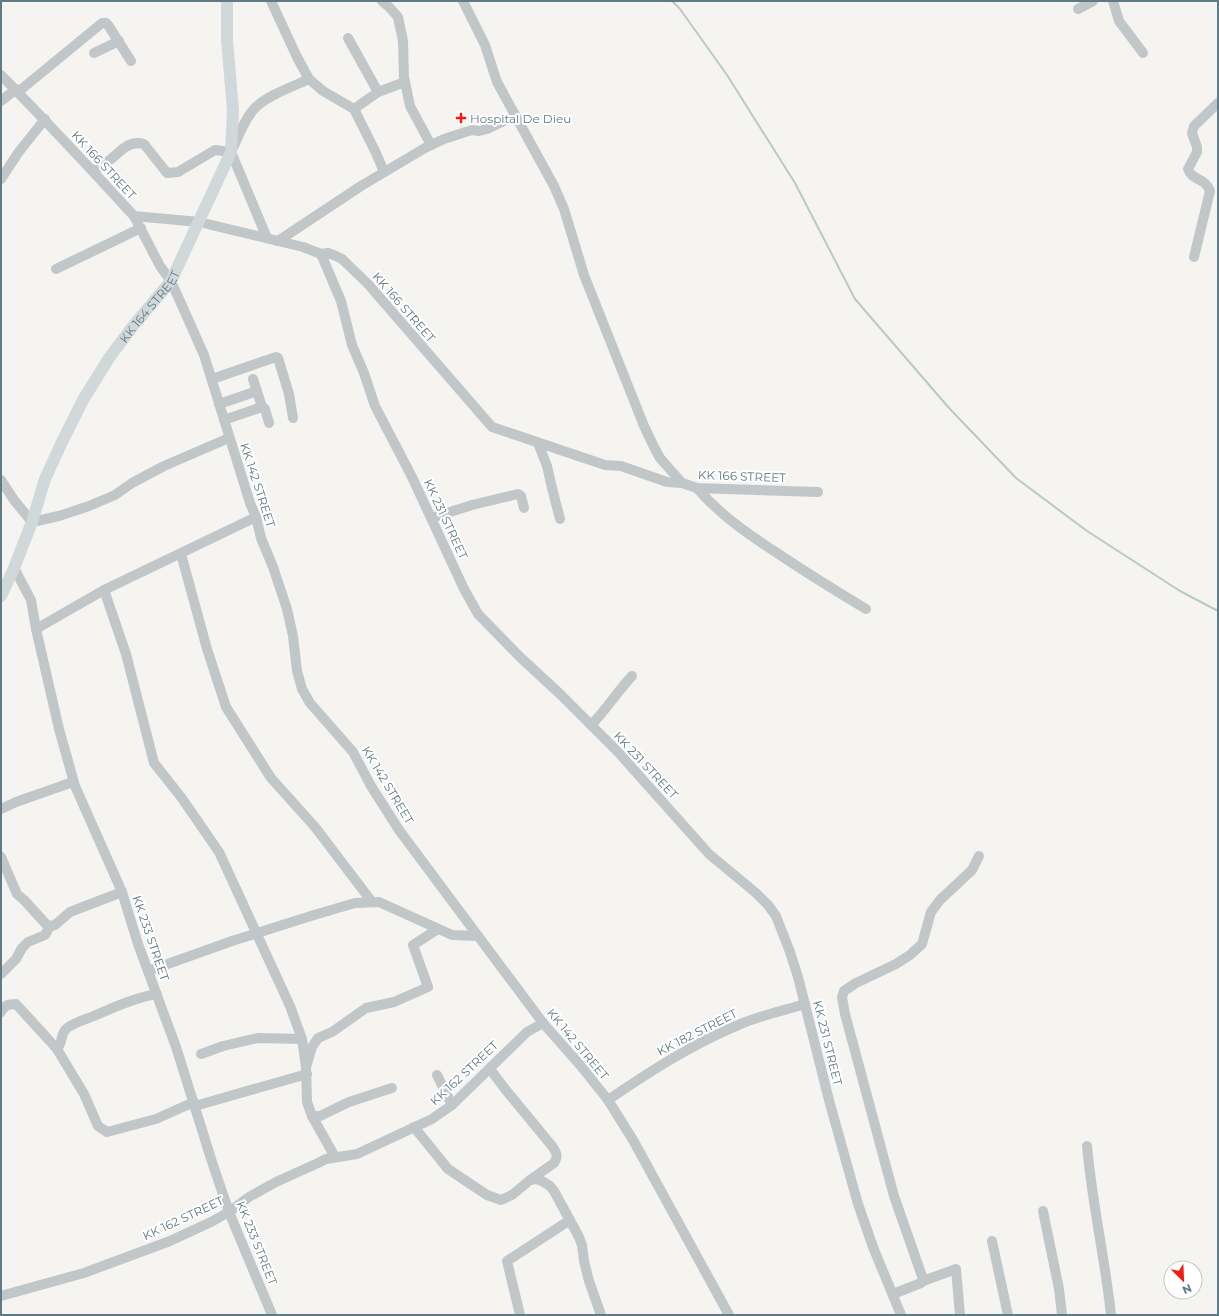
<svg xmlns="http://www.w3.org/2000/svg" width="1219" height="1316" viewBox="0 0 1219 1316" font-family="Montserrat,sans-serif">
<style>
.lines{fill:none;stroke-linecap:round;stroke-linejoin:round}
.stream{stroke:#b8c9cb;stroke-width:2}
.minor{stroke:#c1c7c9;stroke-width:10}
.major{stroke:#d0d8da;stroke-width:12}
.poi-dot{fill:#f41b10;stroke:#fff;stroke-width:1.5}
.labels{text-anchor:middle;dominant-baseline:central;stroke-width:4;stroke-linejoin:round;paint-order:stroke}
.poi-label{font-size:12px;fill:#607b84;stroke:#fff;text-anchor:start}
.street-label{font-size:12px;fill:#607b84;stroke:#fff}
</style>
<rect width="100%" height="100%" fill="#f5f4f0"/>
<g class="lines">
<polyline class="stream" points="672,1 680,9 727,75 795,183 855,299 949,408 1016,478 1087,531 1180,591 1218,611"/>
<g class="minor">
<polyline points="271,1 297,57 309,79 323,91 354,109 376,153 384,172"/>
<polyline points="382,1 389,7 398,17 403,41 404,77 410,106 431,145"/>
<polyline points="463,1 485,45 497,82 554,186 564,209 584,275 644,426 654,447 660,458 682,483"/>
<polyline points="1113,1 1119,21 1143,53"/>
<polyline points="1078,9 1093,1"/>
<polyline points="348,38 378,92 354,109"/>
<polyline points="94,53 119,41"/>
<path d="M1,75C46,121 90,168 134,216L199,222L303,247L321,254L328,253L336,256L342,259L368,284L492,427L605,465L621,466L667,482L682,483L697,488L818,492"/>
<polyline points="18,92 102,23 106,23 108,25 131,61"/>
<polyline points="378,92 405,82"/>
<polyline points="1,101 16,89"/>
<path d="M93,171C99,167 106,163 111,159C122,150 129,140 144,144L167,173L178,172L215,150L231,152"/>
<polyline points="1,179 18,153 45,119"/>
<polyline points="134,216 160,266 171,281 204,355 250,503 256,517 261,538 273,567 287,609 293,636 297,671 302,689 310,703 353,752 371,786 399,830 543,1023 580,1065 608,1100 633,1140 729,1315"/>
<path d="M267,238L231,152C238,138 244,119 255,108C268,95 292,87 309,79"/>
<polyline points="278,241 361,186 425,148 444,139 472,130 479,131 487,129 515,116"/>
<polyline points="321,254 341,301 352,345 364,373 375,406 412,477 464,589 478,614 520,657 560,694 618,752 709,854 756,893 768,905 776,916 790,952 798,977 830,1104 858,1204 873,1247 901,1315"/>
<path d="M1194,257L1210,191C1205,177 1192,181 1188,169L1197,152V147L1192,133L1194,126L1218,103"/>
<polyline points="56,269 141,228"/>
<polyline points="212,379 276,357 278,358 289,394 293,418"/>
<polyline points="253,379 262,407"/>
<polyline points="219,404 257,391"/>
<polyline points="224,420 262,407 265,409 269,423"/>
<polyline points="538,443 547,466 552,488 560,519"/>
<polyline points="1,480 14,500 32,522 59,516 89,506 115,495 132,483 164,466 229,438"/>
<path d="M697,488C720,515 748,534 777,553C807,573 836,591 866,609"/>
<polyline points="431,518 472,505 518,494 521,496 524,508"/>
<polyline points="181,554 207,649 226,707 271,778 315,827 372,902"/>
<polyline points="14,568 31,600 36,629 59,729 75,786 122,892 138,944 176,1047 212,1162 229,1212 272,1315"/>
<polyline points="104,590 126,654 154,763 181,797 219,852 290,1006 302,1039 306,1067"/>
<polyline points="36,629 104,590 256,517"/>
<path d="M591,725C606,710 617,692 632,676"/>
<polyline points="1,809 16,802 73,782"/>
<polyline points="1,857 17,894 24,900 46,924 50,926 55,925 70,912 122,892"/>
<polyline points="148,971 232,941 314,915 355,903 379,902 452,935 478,936"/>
<polyline points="1,974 16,959 22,948 28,942 45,935 50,926"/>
<path d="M1,1012C4,1005 9,1004 16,1004L57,1049L84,1094L98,1126L107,1132L156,1119L194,1102"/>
<path d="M57,1049C63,1043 60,1035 66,1029C74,1022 85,1020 94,1016C115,1007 134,998 157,994"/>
<polyline points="201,1054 223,1046 258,1038 302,1039"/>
<path d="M490,1069L505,1089L552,1146C556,1152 559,1156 554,1163L530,1180"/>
<polyline points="437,1075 452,1105"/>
<path d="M608,1100C652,1070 694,1043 743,1023C763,1015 785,1010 805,1004"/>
<polyline points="195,1106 307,1074"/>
<polyline points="312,1116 320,1116 349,1102 392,1088"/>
<polyline points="414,1127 448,1169 487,1195 501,1200 512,1195 530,1180 536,1179 542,1181 550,1186 554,1191 579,1237 582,1245 584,1261 589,1281 601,1315"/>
<path d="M1087,1146C1092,1203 1105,1258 1111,1315"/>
<polyline points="335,1157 312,1116 307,1102 306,1067 312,1047 318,1038 332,1032 366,1008 394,1002 428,987 413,945 438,929"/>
<polyline points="1043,1211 1059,1289 1062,1315"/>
<polyline points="992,1241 1008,1315"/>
<polyline points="923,1281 956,1269 960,1315"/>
<polyline points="893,1294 921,1283 923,1279 894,1196 845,1014 842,997 844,991 856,983 896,964 910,955 922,944 931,912 940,900 972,870 979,856"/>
<polyline points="1,1296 84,1273 170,1241 211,1222 229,1212 249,1197 276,1182 318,1163 326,1159 357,1154 432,1119 452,1105 527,1032 543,1023"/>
<polyline points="520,1315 507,1261 570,1220"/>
</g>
<path class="major" id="s1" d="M1,596L14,568L32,522L45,479L61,444L83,400L109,358L133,326L171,281L231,152L233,110L227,40V1"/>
</g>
<path class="poi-dot" d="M459 112h4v4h4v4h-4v4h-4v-4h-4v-4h4z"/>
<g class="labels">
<g class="poi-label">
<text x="470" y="118">Hospital De Dieu</text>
</g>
<g class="street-label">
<text transform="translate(104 165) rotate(47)">KK 166 STREET</text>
<text stroke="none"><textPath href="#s1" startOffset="328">KK 164 STREET</textPath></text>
<text transform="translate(404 307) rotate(49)">KK 166 STREET</text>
<text transform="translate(742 476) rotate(2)">KK 166 STREET</text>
<text transform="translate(258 485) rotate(72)">KK 142 STREET</text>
<text transform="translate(446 519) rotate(65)">KK 231 STREET</text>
<text transform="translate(646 765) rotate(47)">KK 231 STREET</text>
<text transform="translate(388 785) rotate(59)">KK 142 STREET</text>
<text transform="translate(151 938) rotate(71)">KK 233 STREET</text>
<text transform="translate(697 1032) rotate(-27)">KK 182 STREET</text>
<text transform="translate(828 1043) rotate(76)">KK 231 STREET</text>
<text transform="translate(578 1044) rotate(50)">KK 142 STREET</text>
<text transform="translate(464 1073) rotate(-43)">KK 162 STREET</text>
<text transform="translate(183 1218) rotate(-25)">KK 162 STREET</text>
<text transform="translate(257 1243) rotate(68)">KK 233 STREET</text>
</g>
</g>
<rect width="1219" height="1316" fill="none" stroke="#607b84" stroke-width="4"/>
<g transform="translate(1183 1280) rotate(156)"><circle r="19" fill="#ffffff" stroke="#bfcace"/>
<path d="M0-3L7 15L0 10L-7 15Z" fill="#f41b10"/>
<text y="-6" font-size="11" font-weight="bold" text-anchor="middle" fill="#607b84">N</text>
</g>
</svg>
